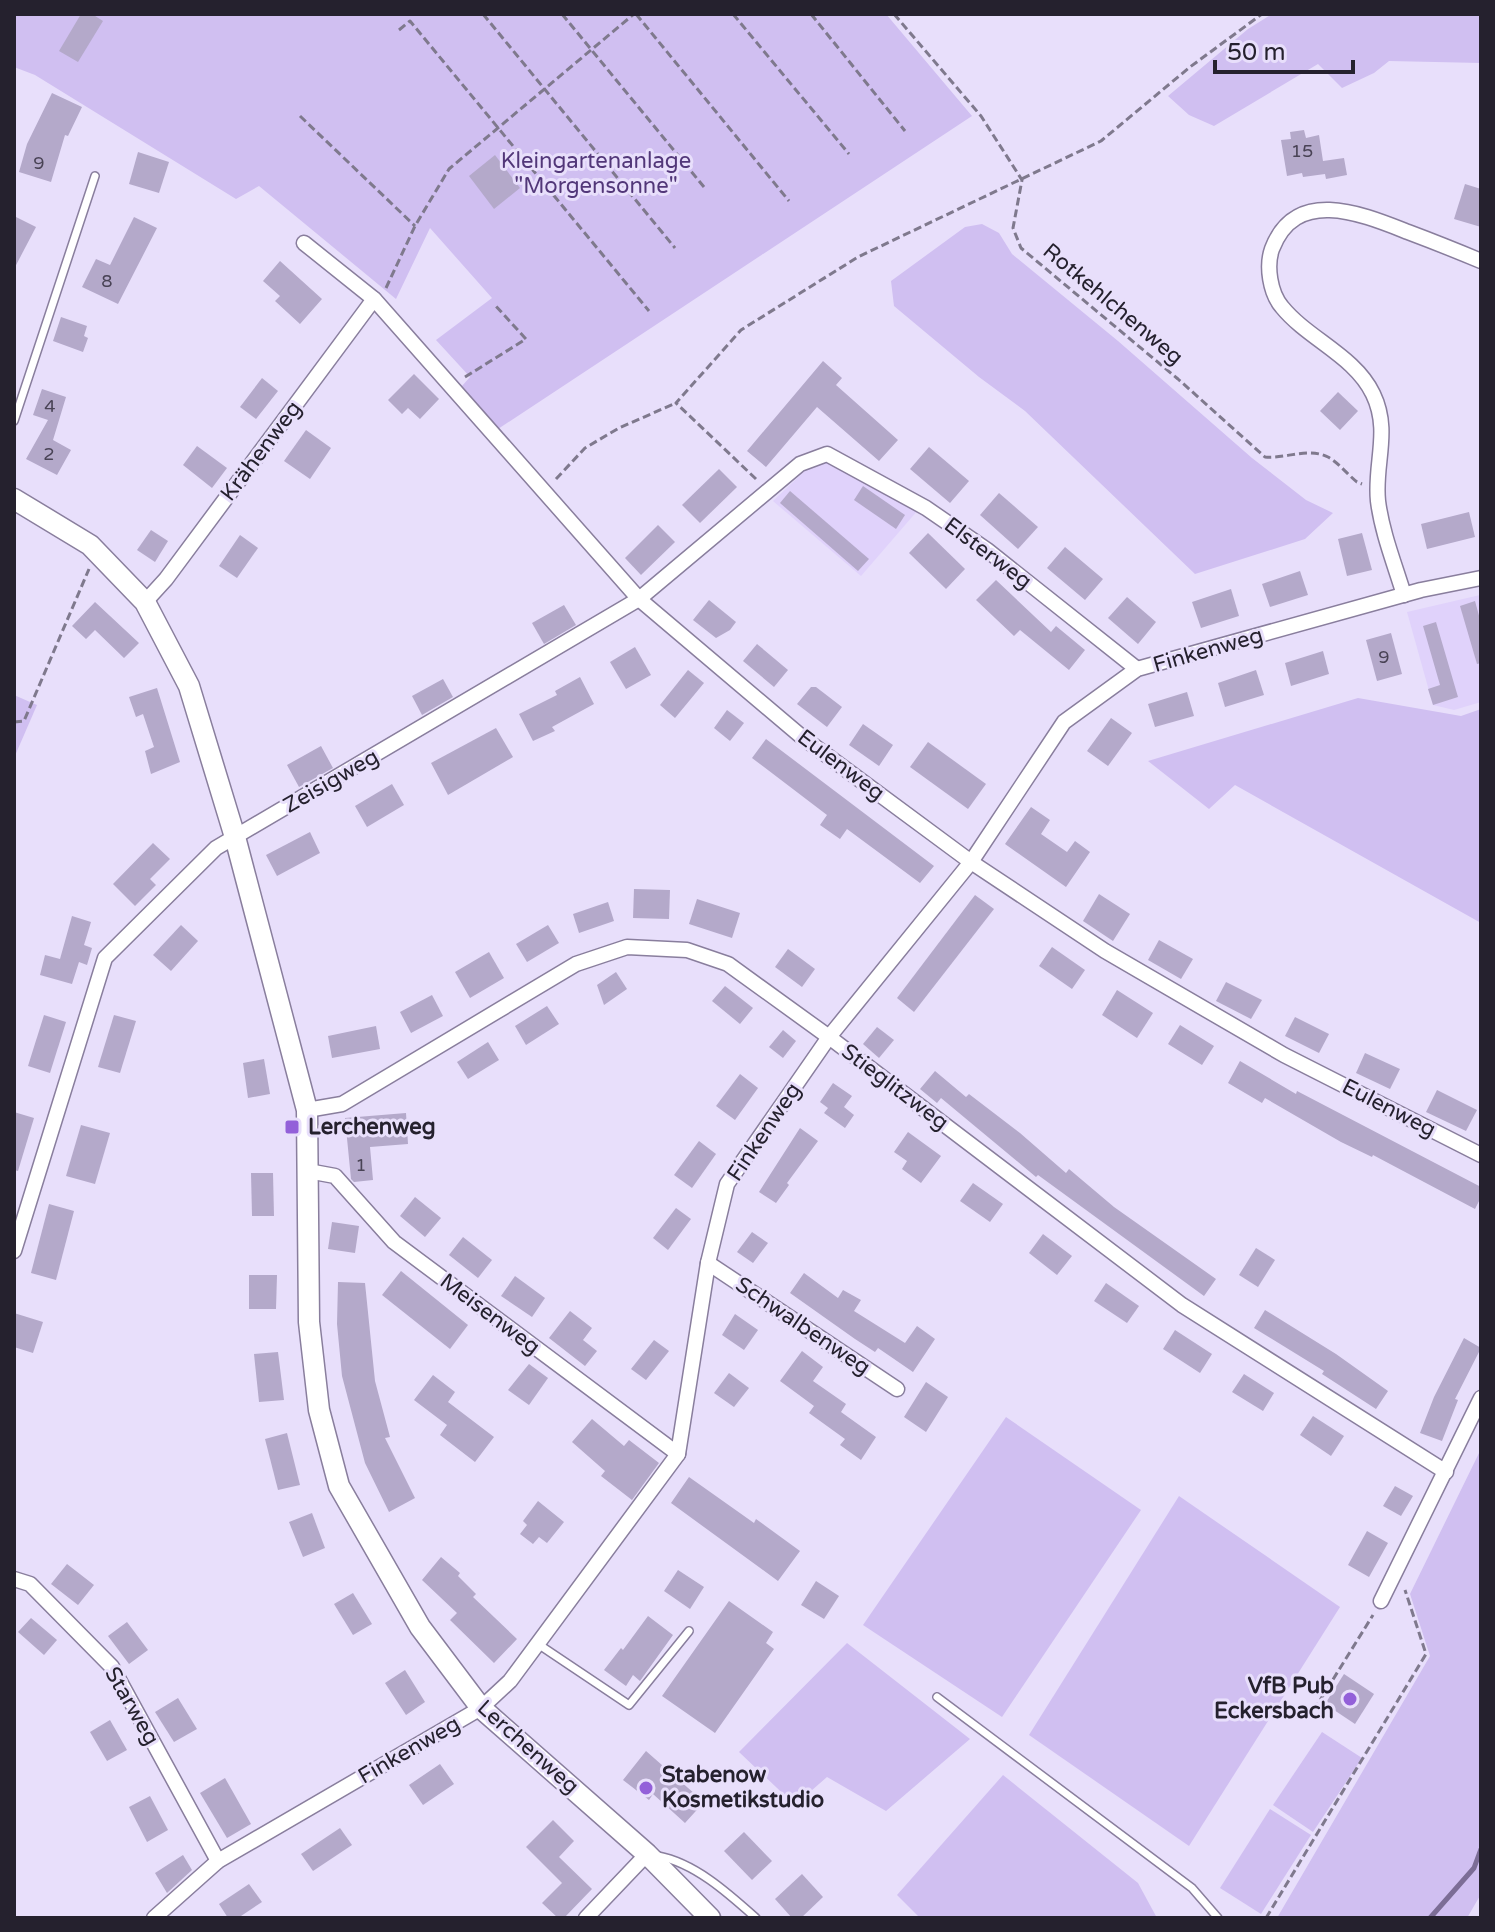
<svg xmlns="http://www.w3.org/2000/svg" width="1495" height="1932" viewBox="0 0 1495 1932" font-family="'Varela Round',sans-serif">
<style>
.built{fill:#e0d2fb}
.green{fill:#d0bff1}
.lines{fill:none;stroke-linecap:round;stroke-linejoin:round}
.stream{stroke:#7c6d96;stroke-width:5}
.building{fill:#b4a9ca}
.lane-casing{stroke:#897e9d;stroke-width:10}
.street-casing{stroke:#897e9d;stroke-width:17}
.secondary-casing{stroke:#897e9d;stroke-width:23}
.path{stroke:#7f798d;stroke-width:3;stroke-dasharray:8 4;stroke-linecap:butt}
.lane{stroke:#fff;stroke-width:7}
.street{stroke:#fff;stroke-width:14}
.secondary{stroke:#fff;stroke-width:20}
.poi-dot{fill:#9360d9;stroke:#e8dffb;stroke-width:3}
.labels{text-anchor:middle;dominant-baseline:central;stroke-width:6;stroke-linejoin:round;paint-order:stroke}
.number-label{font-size:18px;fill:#494355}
.park-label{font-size:22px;fill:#523779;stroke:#e8dffb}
.street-label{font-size:22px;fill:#25212e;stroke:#e8dffb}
.poi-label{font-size:22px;font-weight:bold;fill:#25212e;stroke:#e8dffb;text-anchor:start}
</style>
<rect width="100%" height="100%" fill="#e8dffb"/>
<g class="built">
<polygon points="831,461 918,510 861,576 773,501 809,467"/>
<polygon points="1480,595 1481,702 1454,710 1433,705 1407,612"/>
</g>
<g class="green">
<polygon points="14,14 886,14 972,116 498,429 462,386 470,377 436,340 492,298 430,228 396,299 259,186 236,199 35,75 14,67"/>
<polygon points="1272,14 1481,14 1481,63 1389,61 1374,73 1342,88 1318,64 1214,126 1189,115 1168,96 1248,29"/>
<polygon points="982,224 999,233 1012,254 1118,341 1252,458 1306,500 1333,513 1305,539 1195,574 1025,411 979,377 894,306 891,281 965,227"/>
<polygon points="14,695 37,705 14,758"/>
<polygon points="1358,698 1461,716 1481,709 1481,923 1235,785 1209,809 1148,761"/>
<polygon points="1006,1417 1141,1510 1002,1717 863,1625"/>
<polygon points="1481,1449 1481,1894 1467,1918 1277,1918 1430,1656 1410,1594"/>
<polygon points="1179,1496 1340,1607 1189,1846 1029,1735"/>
<polygon points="847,1643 970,1739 886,1811 827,1777 795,1805 739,1752"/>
<polygon points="1322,1732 1362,1758 1313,1832 1273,1805"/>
<polygon points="1003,1775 1138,1883 1157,1918 920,1918 897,1895"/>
<polygon points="1270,1809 1311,1835 1261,1914 1220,1888"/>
</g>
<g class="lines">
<polyline class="stream" points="1430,1918 1474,1868 1481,1849"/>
</g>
<g class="building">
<polygon points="81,14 92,14 103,21 78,62 59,51"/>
<polygon points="52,93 82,107 68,136 65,135 51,182 19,172 27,144"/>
<polygon points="1304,130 1306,138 1319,135 1323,161 1344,158 1347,175 1326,179 1325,174 1303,177 1302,173 1287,176 1281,140 1291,139 1290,132"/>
<polygon points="138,152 169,162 159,193 129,184"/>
<polygon points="495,155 520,188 494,209 469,176"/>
<polygon points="1465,184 1481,189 1481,227 1454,219"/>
<polygon points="14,216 36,227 14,269"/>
<polygon points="134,217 157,228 118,304 82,287 96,259 110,265"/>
<polygon points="280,261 322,299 300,324 275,301 280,296 263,281"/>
<polygon points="61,317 87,326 84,336 88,338 83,352 53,341"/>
<polygon points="823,361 842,378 836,385 898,440 879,461 817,407 766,467 747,451"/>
<polygon points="414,374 439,399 420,419 408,408 402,414 388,400"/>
<polygon points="262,378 278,391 256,419 240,407"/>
<polygon points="42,389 66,397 53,440 71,450 57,475 26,459 48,420 33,415"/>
<polygon points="1338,392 1358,411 1340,430 1320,411"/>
<polygon points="306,430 331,448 310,479 284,461"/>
<polygon points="197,446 227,468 212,488 183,465"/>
<polygon points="929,447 969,481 950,503 910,469"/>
<polygon points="719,469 737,487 700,523 682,505"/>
<polygon points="863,486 905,515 896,529 854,500"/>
<polygon points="790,491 869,559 858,571 780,503"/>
<polygon points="999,493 1038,527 1018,549 980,515"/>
<polygon points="1469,512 1475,537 1427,549 1421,524"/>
<polygon points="658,525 675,542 641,575 625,558"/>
<polygon points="151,530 168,541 155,562 137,550"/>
<polygon points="928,533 965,569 946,589 909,553"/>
<polygon points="1362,533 1372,570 1347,576 1338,539"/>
<polygon points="240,535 258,548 237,578 219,566"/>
<polygon points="1065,547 1103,579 1085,600 1047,568"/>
<polygon points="1300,571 1308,595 1270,607 1262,584"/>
<polygon points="996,580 1051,632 1056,626 1085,650 1069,670 1020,630 1014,636 976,600"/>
<polygon points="1231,589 1239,616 1201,628 1192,602"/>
<polygon points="1127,597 1156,622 1138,644 1108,618"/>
<polygon points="709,600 736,622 730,630 716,638 693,620"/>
<polygon points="1475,601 1481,623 1481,663 1477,664 1460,606"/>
<polygon points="95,602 139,643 124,658 95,630 86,639 72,626"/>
<polygon points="564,605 576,625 544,644 532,623"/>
<polygon points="1436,622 1458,697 1433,705 1428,689 1440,685 1423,626"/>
<polygon points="1391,633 1402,674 1377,681 1366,640"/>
<polygon points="757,644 788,670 774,687 743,661"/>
<polygon points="635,647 651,675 626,689 610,662"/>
<polygon points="1323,651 1329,674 1291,686 1285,663"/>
<polygon points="688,670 704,683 675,718 660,705"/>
<polygon points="1256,670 1264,695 1225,707 1218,683"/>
<polygon points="580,677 594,704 552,727 555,731 533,741 519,714 557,695 555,691"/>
<polygon points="443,679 453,697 422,715 412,696"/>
<polygon points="811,687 816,687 842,707 827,727 797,704"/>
<polygon points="157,688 180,762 151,774 145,751 154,747 143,714 136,717 129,697"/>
<polygon points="1187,692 1194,716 1155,727 1148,704"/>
<polygon points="727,710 744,723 730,741 714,728"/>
<polygon points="1111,718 1132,733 1108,766 1087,751"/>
<polygon points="863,724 893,745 879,766 849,745"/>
<polygon points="496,728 513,757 448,795 431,763"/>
<polygon points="766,739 934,866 920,883 847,829 840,839 820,825 827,815 752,758"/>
<polygon points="928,742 986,784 968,809 910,767"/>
<polygon points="321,746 333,768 299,787 287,765"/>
<polygon points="392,784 404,805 367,827 355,806"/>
<polygon points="1031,807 1050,820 1041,834 1067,852 1075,841 1090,852 1066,887 1005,844"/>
<polygon points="310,832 320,853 277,876 266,855"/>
<polygon points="153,843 170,859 150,879 156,885 135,906 113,884"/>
<polygon points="634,889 670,890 669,919 633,918"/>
<polygon points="1099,894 1130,914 1113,941 1083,921"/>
<polygon points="975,895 994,909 914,1012 897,998"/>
<polygon points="697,899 740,913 732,938 689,924"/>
<polygon points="608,902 614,921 579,933 573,914"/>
<polygon points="72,916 91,922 84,945 92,948 87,965 79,962 72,984 40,975 45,955 60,959"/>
<polygon points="181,925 198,941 171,971 153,955"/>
<polygon points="548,925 559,943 527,962 516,944"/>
<polygon points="1159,940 1193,959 1181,979 1148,960"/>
<polygon points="1052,947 1085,970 1072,989 1039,966"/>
<polygon points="788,949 815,969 802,987 775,967"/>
<polygon points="489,952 504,978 470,998 455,972"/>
<polygon points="616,972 627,989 604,1005 597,985"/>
<polygon points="1226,982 1262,1000 1251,1019 1216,1001"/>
<polygon points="725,986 753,1008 740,1024 712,1001"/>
<polygon points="1117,990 1153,1013 1137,1038 1102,1015"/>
<polygon points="432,995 443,1016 411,1033 400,1012"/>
<polygon points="547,1006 559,1024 526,1045 515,1026"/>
<polygon points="44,1015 66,1022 50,1073 28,1066"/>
<polygon points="114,1015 136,1021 120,1073 98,1067"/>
<polygon points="1295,1017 1329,1034 1319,1053 1285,1036"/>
<polygon points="1180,1025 1214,1046 1202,1065 1168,1044"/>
<polygon points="376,1026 380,1049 332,1058 328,1036"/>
<polygon points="877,1027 894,1040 879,1058 863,1044"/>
<polygon points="783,1030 796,1041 783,1058 769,1047"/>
<polygon points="488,1042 499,1060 468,1079 457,1062"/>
<polygon points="1365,1053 1400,1069 1390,1089 1356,1073"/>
<polygon points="264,1059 270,1094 248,1098 243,1063"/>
<polygon points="1240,1061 1296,1094 1297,1091 1481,1187 1481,1197 1475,1209 1373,1155 1372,1157 1341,1142 1265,1098 1262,1103 1228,1083"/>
<polygon points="935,1071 966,1097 969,1094 1020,1133 1066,1173 1069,1169 1114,1207 1216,1279 1204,1296 1038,1175 1036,1177 941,1098 937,1103 920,1089"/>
<polygon points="740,1074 758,1088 735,1120 716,1106"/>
<polygon points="833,1083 852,1096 844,1107 854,1115 845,1128 824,1113 828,1108 820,1102"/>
<polygon points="1437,1090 1477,1110 1466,1131 1426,1112"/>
<polygon points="14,1112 34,1118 18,1171 14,1170"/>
<polygon points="406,1113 408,1144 370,1147 373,1180 354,1182 351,1179 345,1118"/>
<polygon points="81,1125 110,1133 95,1184 66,1176"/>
<polygon points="800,1128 818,1141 787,1183 789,1185 776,1203 759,1192"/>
<polygon points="908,1132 941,1156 921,1183 902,1169 907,1161 894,1152"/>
<polygon points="699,1141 716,1154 692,1188 674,1175"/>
<polygon points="251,1173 273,1173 274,1216 252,1216"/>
<polygon points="973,1183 1003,1204 990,1222 960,1201"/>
<polygon points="415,1197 441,1218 425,1237 400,1216"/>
<polygon points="49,1204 74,1211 56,1280 31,1273"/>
<polygon points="676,1208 691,1219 668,1250 653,1238"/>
<polygon points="332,1222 359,1226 355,1253 328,1249"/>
<polygon points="752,1232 768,1243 753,1263 737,1252"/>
<polygon points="1043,1234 1072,1256 1057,1275 1029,1253"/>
<polygon points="463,1237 492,1260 478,1278 449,1255"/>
<polygon points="1256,1248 1275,1260 1258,1287 1239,1275"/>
<polygon points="401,1271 468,1325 450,1349 382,1295"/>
<polygon points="804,1273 838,1298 843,1290 861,1300 854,1311 905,1343 917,1326 935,1339 913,1372 878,1348 875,1352 855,1339 790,1293"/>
<polygon points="249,1275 277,1275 276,1309 249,1309"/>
<polygon points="515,1276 545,1298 532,1317 501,1296"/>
<polygon points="338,1282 365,1283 375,1381 390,1437 385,1438 415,1498 389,1512 365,1463 342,1376 337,1324"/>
<polygon points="1106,1283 1139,1306 1127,1323 1094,1301"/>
<polygon points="1265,1310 1336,1354 1388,1391 1376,1409 1322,1374 1324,1371 1254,1328"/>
<polygon points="570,1311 592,1328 583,1340 597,1351 585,1366 549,1338"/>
<polygon points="14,1313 43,1322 33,1353 14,1347"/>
<polygon points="735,1314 758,1330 744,1350 722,1335"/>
<polygon points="1175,1330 1212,1354 1200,1373 1163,1349"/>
<polygon points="1464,1338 1481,1348 1455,1399 1458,1400 1442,1441 1420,1433 1434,1397"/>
<polygon points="654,1340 669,1351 646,1380 631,1369"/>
<polygon points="802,1351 823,1367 813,1381 846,1404 841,1412 876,1437 861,1460 840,1445 845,1439 809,1413 814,1406 780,1381"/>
<polygon points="278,1352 284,1400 259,1402 254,1354"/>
<polygon points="529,1364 548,1378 529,1405 508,1390"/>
<polygon points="729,1373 749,1388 734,1407 714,1393"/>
<polygon points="1244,1374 1274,1393 1263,1411 1232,1392"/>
<polygon points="433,1375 455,1392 448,1402 494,1437 475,1462 440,1435 447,1425 414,1400"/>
<polygon points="926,1382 948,1397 926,1432 904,1417"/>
<polygon points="1313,1416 1344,1436 1331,1456 1300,1435"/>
<polygon points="592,1419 624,1446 629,1440 659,1463 632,1500 601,1476 605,1471 572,1442"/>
<polygon points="287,1433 300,1485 278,1490 265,1439"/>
<polygon points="689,1477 754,1523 756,1519 800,1551 778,1581 671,1503"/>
<polygon points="1395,1486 1413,1496 1401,1516 1383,1506"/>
<polygon points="538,1501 564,1522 547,1543 539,1537 533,1544 520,1534 527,1525 523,1521"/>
<polygon points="312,1513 325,1548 303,1557 289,1522"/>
<polygon points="1367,1531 1388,1543 1369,1577 1348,1565"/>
<polygon points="441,1557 460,1573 458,1576 476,1594 473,1597 517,1639 494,1663 450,1620 457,1613 422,1580"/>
<polygon points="67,1564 94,1585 78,1605 51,1584"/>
<polygon points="678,1570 704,1587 690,1609 664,1591"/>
<polygon points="816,1581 839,1596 824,1619 801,1605"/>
<polygon points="353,1593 372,1624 353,1635 334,1604"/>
<polygon points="729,1601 773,1632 766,1643 774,1649 715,1733 662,1696"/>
<polygon points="648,1616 673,1635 640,1681 633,1675 626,1686 604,1670 621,1648 623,1650"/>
<polygon points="31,1618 57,1640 44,1655 18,1632"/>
<polygon points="127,1622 148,1650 129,1664 108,1636"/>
<polygon points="405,1670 425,1702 406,1715 385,1683"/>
<polygon points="1344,1674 1374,1694 1355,1724 1325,1704"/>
<polygon points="178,1698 197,1729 174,1742 155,1712"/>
<polygon points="110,1720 127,1750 107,1761 90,1732"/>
<polygon points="646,1751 704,1802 685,1823 653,1794 649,1800 623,1780"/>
<polygon points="440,1764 454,1784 423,1805 409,1785"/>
<polygon points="225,1778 251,1824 227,1838 200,1793"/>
<polygon points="150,1796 168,1830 147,1842 129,1807"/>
<polygon points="553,1820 574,1841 559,1857 592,1889 564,1918 558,1918 542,1903 562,1883 526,1847"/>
<polygon points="340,1828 352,1845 313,1871 301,1854"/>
<polygon points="744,1832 772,1861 752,1880 724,1851"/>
<polygon points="183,1855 192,1870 167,1893 155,1873"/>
<polygon points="802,1874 823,1897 801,1918 792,1918 775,1899"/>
<polygon points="249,1884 262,1902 238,1918 228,1918 219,1904"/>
</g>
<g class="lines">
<g class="lane-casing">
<g id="lane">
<polyline points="14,421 95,176"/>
<polyline points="538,1644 629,1705 689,1631"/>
<polyline points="937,1697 1192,1888 1218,1918"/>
<path d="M658,1856C695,1863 728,1893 756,1918"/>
</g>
</g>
<g class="street-casing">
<g id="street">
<polyline points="304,243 374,299 639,599 802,737 971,862 1105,951 1284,1055 1481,1155"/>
<path d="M1404,595C1395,565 1382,533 1378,501C1374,464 1391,431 1373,394C1355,356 1308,339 1282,307C1270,293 1266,266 1272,249C1296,186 1362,214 1408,232C1432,241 1457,251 1481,261"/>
<polyline points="145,602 166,579 374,299"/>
<polyline points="307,1110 342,1104 576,964 627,947 687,950 728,964 829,1037 1182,1305 1446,1472"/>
<polyline points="308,1171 335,1176 394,1242 678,1454"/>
<polyline points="14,1251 105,958 216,848 639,599 800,464 827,454 926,508 987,550 1137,669"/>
<polyline points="708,1263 897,1389"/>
<polyline points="14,1579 30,1584 112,1667 218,1861"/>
<polyline points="1381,1601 1481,1398"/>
<polyline points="154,1918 218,1861 481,1708 510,1681 678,1454 708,1263 727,1184 829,1037 971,862 1064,722 1137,669 1421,590 1481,578"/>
<polyline points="586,1918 647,1854"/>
</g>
</g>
<g class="secondary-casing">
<polyline id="secondary" points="14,499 90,545 145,602 189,686 235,837 307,1110 309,1322 319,1410 339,1486 420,1627 481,1708 647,1854 710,1918"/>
</g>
<g class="path">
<polyline points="483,14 675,248"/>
<polyline points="562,14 704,187"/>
<polyline points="636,14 789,201"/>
<polyline points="733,14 849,154"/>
<polyline points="811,14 905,131"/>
<path d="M894,14L981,116L1022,180L1013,228L1021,248L1178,379L1265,457C1285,459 1308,447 1328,457C1339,463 1348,475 1357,482L1362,484"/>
<polyline points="399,30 410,21 649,311"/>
<polyline points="300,116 415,226"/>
<polyline points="386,288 415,226 449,169 634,14"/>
<polyline points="465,377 526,339 494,304"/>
<polyline points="556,479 585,448 619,428 676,403"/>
<polyline points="756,479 676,403 741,330 858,257 1101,141 1190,67 1262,14"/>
<polyline points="14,722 24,721 89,569"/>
<polyline points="1314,1710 1373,1615"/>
<polyline points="1266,1918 1426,1654 1405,1590"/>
</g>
<use href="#lane" class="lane"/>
<use href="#street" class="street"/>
<use href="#secondary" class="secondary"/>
</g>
<g class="poi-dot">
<rect x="284" y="1119" width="16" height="16" rx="4"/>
<circle cx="1350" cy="1699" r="8"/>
<circle cx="646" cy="1788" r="8"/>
</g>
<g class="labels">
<g class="number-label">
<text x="1302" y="151">15</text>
<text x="39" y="163">9</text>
<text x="107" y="281">8</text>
<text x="50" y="406">4</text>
<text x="49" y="454">2</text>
<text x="1384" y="657">9</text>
<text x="361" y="1165">1</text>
</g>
<g class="park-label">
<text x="596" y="161">Kleingartenanlage<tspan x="596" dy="25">"Morgensonne"</tspan></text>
</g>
<g class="street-label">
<text transform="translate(1113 304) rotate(40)">Rotkehlchenweg</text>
<text transform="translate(261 451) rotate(-53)">Krähenweg</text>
<text transform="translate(988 553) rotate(37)">Elsterweg</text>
<text transform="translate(1208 650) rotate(-16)">Finkenweg</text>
<text transform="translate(841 765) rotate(37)">Eulenweg</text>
<text transform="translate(331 781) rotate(-30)">Zeisigweg</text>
<text transform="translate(895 1087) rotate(37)">Stieglitzweg</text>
<text transform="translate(1389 1108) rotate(27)">Eulenweg</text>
<text transform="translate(764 1132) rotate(-56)">Finkenweg</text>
<text transform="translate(490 1314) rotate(37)">Meisenweg</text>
<text transform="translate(803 1326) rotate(34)">Schwalbenweg</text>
<text transform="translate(132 1706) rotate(60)">Starweg</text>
<text transform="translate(528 1747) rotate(42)">Lerchenweg</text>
<text transform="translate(409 1750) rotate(-30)">Finkenweg</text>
</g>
<g class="poi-label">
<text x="308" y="1127">Lerchenweg</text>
<text x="1334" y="1686" text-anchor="end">VfB Pub<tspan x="1334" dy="25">Eckersbach</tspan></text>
<text x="662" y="1775">Stabenow<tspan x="662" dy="25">Kosmetikstudio</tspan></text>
</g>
</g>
<rect width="1495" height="1932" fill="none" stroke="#25212e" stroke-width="32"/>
<path d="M1215 60v12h138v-12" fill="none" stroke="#25212e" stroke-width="4"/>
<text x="1227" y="60" font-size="24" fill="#25212e" stroke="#e8dffb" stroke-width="6" paint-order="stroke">50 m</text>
</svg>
